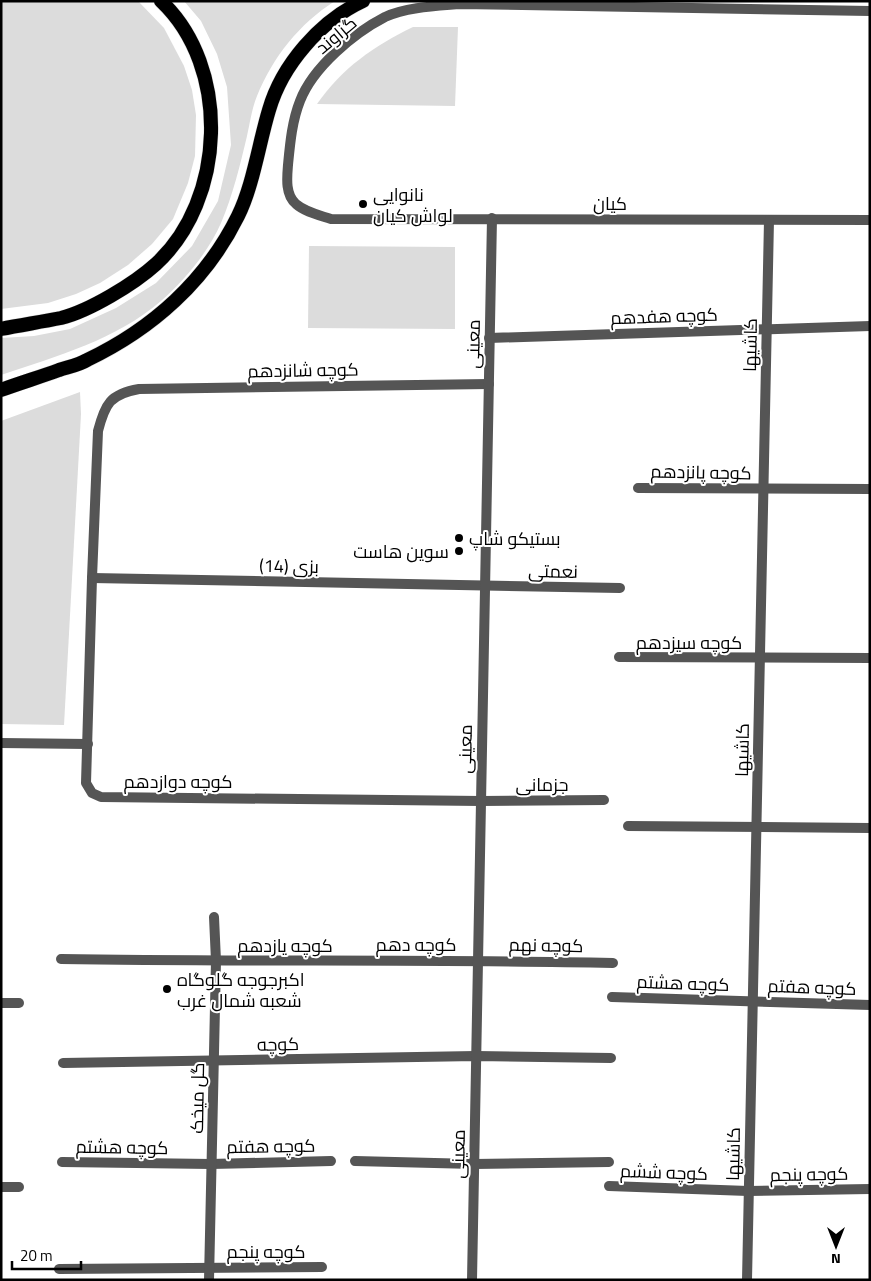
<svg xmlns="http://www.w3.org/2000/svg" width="871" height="1281" viewBox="0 0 871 1281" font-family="'Titillium Web',Cairo,sans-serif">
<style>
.green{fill:#dcdcdc}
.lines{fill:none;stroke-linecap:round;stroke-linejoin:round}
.trunk-casing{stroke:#dbdbdb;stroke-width:15}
.minor{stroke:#555;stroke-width:10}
.trunk{stroke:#000;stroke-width:14}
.poi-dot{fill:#000;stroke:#fff;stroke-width:2}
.labels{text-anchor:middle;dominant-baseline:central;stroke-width:4;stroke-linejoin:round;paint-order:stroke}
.street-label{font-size:18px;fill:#000;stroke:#fff}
.poi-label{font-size:18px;fill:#000;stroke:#fff;text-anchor:start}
</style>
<rect width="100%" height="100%" fill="#fff"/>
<g class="green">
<polygon points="1,1 138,1 164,28 184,66 192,90 196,115 195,156 188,183 173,219 152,244 128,265 100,283 76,294 48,303 1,309"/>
<path d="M184,1H335C299,24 273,57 257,96C252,108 250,123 247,136C240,165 233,195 221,223C209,251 185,280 161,301C116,340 57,356 1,375V338L34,336L70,329L116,308L156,283L192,246L218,201L231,145L227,87L217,54L201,21Z"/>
<path d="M413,27H458L455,106L317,104C342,68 374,46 413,27Z"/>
<polygon points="309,246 455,247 455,329 308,328"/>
<polygon points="80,392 81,414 64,725 1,724 1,421"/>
</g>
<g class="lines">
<g class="trunk-casing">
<g id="trunk">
<path d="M1,329C21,325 41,322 61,318C89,311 134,284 156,264C226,200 231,67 161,1"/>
<path d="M1,390C20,383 40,377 59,370C68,367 79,365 87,360C152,329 206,281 238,216C253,186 259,143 269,110C282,65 320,21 363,1"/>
</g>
</g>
<g class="minor">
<path d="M870,11L460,4C437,6 407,7 385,17C354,33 313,67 300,101C292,121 290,144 288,165C287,177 285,195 296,204C305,212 319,215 331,219L870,220"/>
<polyline points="489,338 870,326"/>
<path d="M489,384L139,389C110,394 105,404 98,431L92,578L86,783L92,793L101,797L481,801L604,800"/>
<polyline points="638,488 870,489"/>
<polyline points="92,578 620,588"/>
<polyline points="619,657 870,658"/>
<polyline points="1,743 88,744"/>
<polyline points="628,826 870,828"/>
<path d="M61,959C245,962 429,959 613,963"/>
<polyline points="612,997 870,1005"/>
<polyline points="1,1003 19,1003"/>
<polyline points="63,1063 476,1056 611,1058"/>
<polyline points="355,1161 474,1164 609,1162"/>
<polyline points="62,1162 211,1164 331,1161"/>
<polyline points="609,1186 748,1191 870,1189"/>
<polyline points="1,1187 19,1187"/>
<polyline points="59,1269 322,1267"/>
<polyline points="209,1280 216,961 214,917"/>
<polyline points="472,1280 492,218"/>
<polyline points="747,1280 769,220"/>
</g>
<use href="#trunk" class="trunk"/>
</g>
<g class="poi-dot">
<circle cx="363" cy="204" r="5"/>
<circle cx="459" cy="538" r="5"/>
<circle cx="459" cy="551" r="5"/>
<circle cx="167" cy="989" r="5"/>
</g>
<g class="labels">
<g class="street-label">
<text transform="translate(336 35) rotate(-40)">گزاوند</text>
<text x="610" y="203">کیان</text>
<text transform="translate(664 316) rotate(-2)">کوچه هفدهم</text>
<text transform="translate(473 344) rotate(-89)">معینی</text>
<text transform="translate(750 345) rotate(-89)">کاشیها</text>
<text transform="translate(303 370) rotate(-1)">کوچه شانزدهم</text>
<text transform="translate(701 472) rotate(1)">کوچه پانزدهم</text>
<text transform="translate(289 566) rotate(1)">بزی (14)</text>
<text transform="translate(553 571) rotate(1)">نعمتی</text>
<text x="689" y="642">کوچه سیزدهم</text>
<text transform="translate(465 749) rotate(-89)">معینی</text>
<text transform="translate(742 750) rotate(-89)">کاشیها</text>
<text x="178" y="781">کوچه دوازدهم</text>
<text x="542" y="784">جزمانی</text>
<text x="416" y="944">کوچه دهم</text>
<text x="285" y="945">کوچه یازدهم</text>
<text transform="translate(546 945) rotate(1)">کوچه نهم</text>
<text transform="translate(683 983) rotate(2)">کوچه هشتم</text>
<text transform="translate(812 987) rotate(2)">کوچه هفتم</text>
<text transform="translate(278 1044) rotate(-1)">کوچه</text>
<text transform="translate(197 1098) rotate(-89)">گل میخک</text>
<text transform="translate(271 1146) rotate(-1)">کوچه هفتم</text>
<text transform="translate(122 1147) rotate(1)">کوچه هشتم</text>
<text transform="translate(458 1154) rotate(-89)">معینی</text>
<text transform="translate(733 1154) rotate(-89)">کاشیها</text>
<text transform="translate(664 1172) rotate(2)">کوچه ششم</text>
<text transform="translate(809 1174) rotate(-1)">کوچه پنجم</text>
<text x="266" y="1251">کوچه پنجم</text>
</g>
<g class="poi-label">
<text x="373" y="194">نانوایی<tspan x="373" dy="21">لواش کیان</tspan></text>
<text x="469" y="538">بستیکو شاپ</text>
<text x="449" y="551" text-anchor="end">سوین هاست</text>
<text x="177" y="979">اکبرجوجه گلوگاه<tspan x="177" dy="21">شعبه شمال غرب</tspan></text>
</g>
</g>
<rect width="871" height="1281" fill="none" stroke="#000000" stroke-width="5"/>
<g transform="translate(836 1246) rotate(180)" stroke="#ffffff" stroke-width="4" paint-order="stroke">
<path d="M0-4L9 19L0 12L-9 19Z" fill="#000000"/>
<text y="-8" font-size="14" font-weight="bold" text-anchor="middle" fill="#000000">N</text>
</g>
<path d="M12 1261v8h69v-8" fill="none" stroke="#000000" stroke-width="2.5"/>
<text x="20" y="1261" font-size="15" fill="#000000" stroke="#ffffff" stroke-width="4" paint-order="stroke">20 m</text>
</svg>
